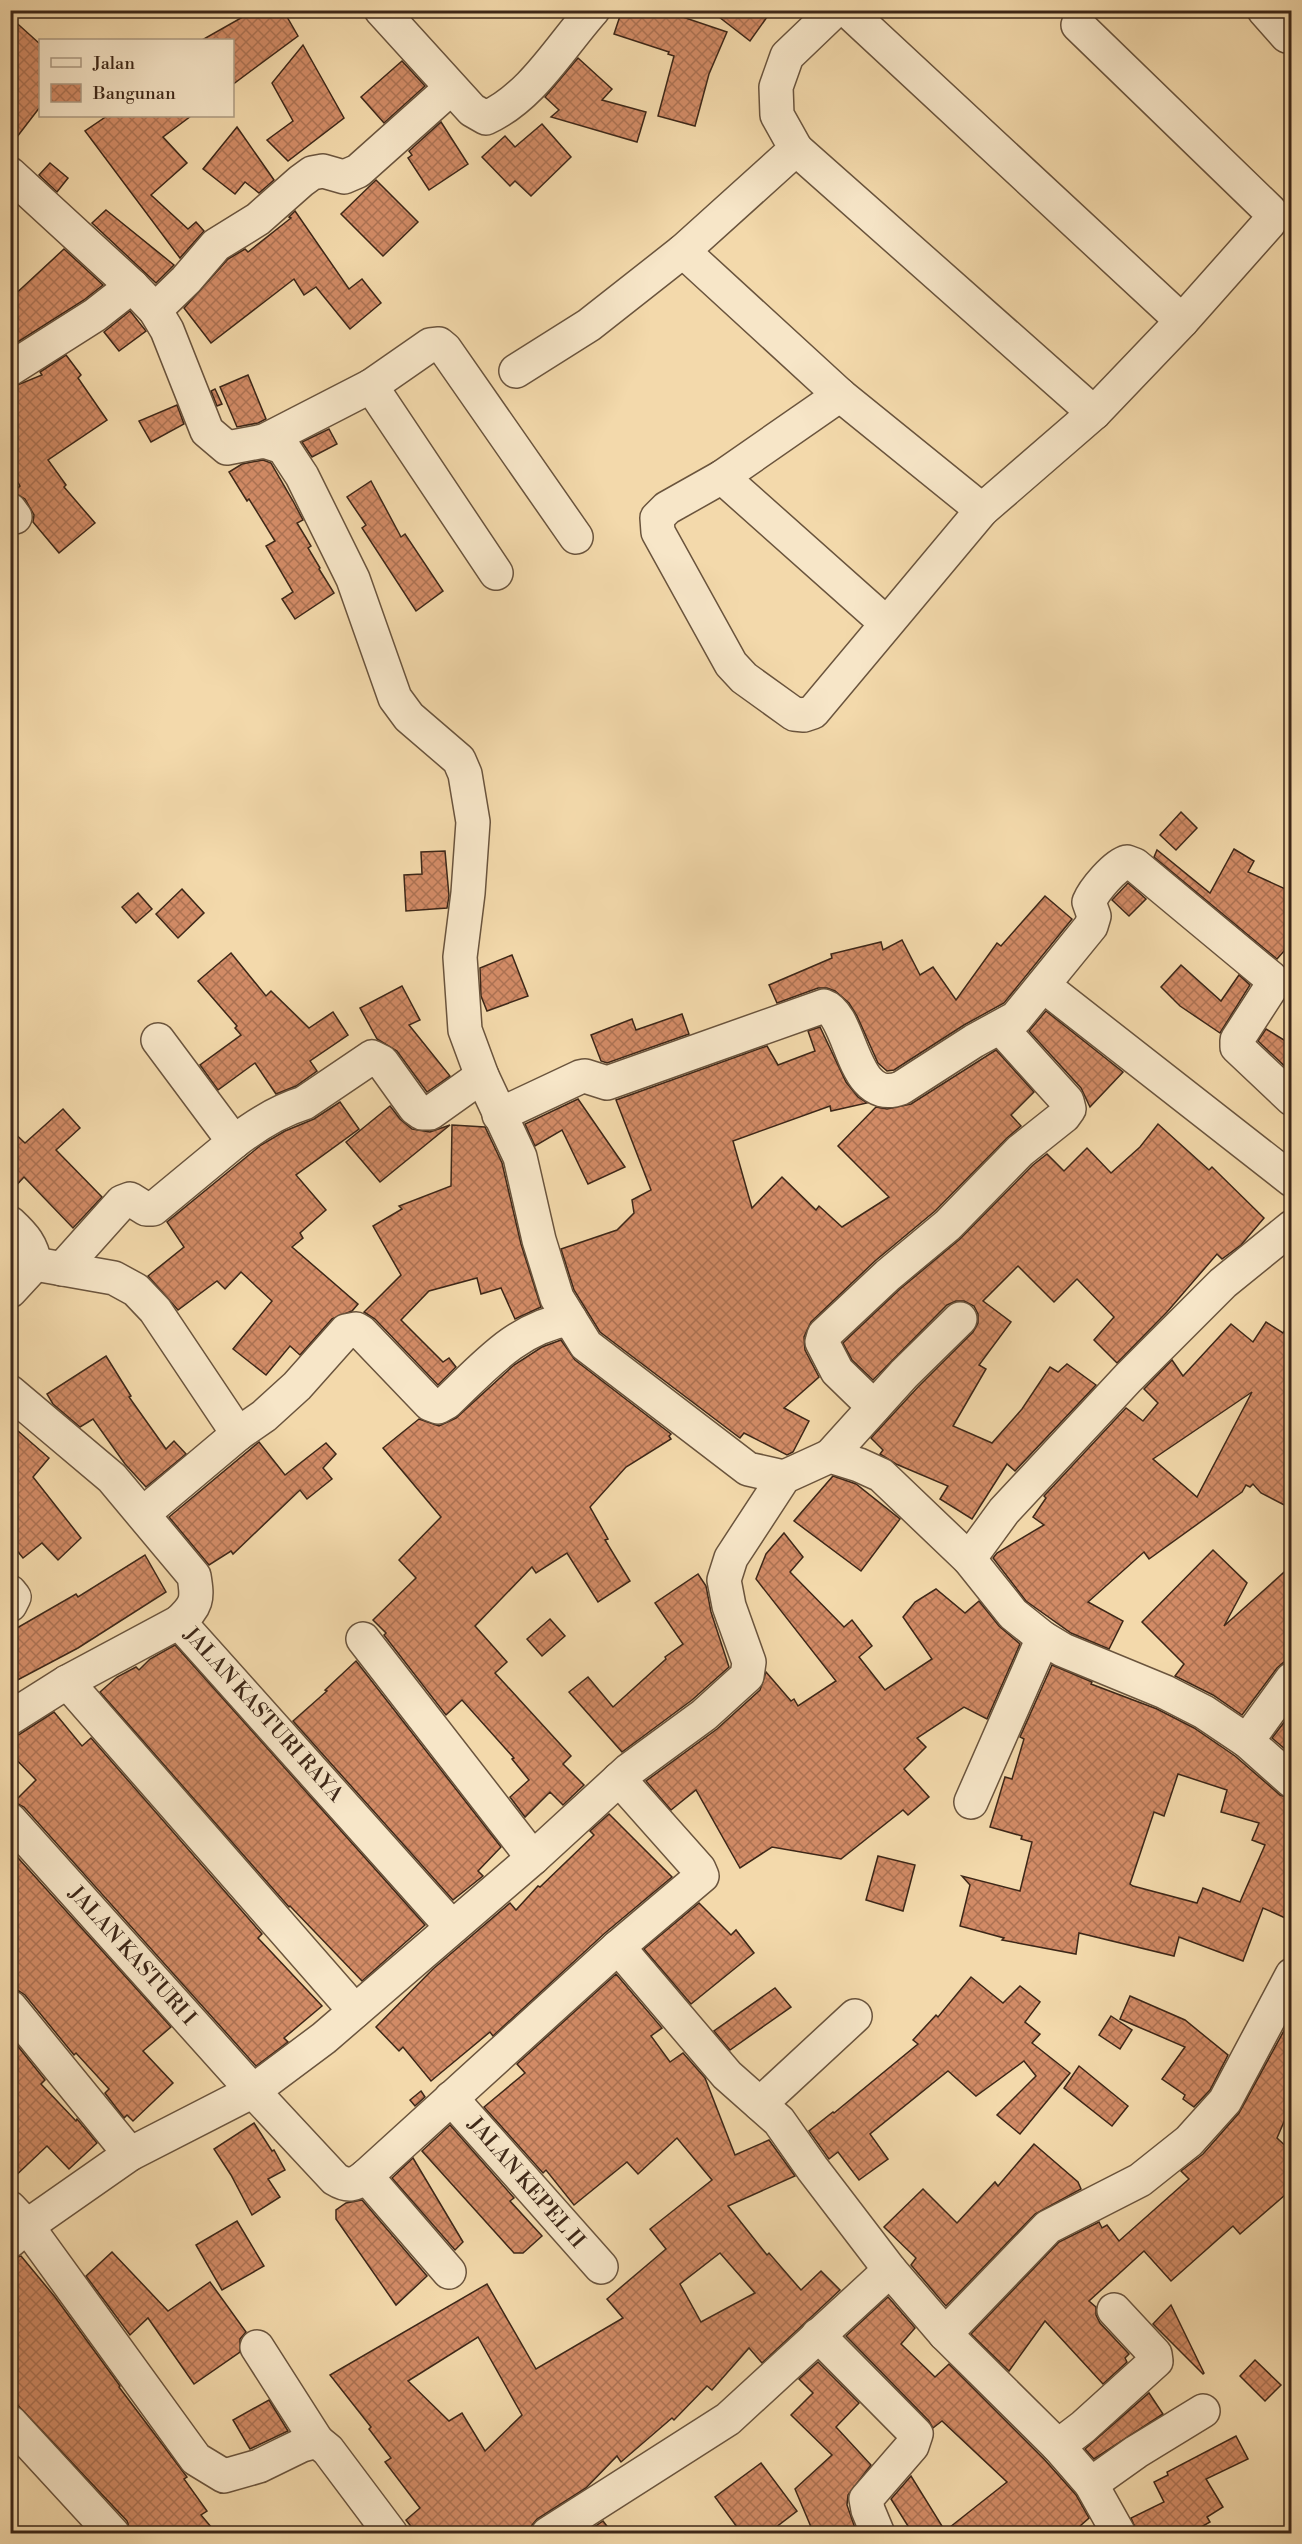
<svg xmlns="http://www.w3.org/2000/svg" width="1302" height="2544" viewBox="0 0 1302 2544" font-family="'Libre Bodoni',serif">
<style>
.building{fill:url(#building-cross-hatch);stroke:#3d2718;stroke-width:1.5;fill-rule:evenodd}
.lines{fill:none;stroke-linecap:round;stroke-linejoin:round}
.minor-casing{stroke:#6a543d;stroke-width:36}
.minor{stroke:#f7e6c8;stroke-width:33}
.labels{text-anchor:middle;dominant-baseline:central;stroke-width:4.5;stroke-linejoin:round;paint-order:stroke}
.street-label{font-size:21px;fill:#3d2718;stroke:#f7e6c8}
</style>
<defs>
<pattern id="building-cross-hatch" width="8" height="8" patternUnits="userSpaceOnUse" patternTransform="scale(1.5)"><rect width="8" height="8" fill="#d28b66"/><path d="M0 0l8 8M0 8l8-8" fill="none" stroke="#ac7253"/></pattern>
</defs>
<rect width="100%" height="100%" fill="#f3d9ab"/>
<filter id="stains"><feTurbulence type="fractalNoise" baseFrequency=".00333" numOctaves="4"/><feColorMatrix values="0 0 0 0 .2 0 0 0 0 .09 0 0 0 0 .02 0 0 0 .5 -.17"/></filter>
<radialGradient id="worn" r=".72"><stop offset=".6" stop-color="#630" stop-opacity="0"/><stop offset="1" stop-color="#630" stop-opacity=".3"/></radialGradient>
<g class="building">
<polygon points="255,10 283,10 298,36 232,85 232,40 202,40"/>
<polygon points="622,10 662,10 727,32 709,74 695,126 658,116 674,56 668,54 669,52 614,34"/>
<polygon points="710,10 772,10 750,41"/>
<polygon points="10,17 40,44 40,107 10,146"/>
<polygon points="303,45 344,118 288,161 267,140 293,121 272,83"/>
<polygon points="578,58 612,89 602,100 646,112 637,142 551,117 559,110 545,97"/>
<polygon points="402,61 425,86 384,123 361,97"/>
<polygon points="107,116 191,116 163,137 187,163 151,195 188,229 196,222 204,231 180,258 85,131"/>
<polygon points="441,122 468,164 429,190 408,158 412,155 409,151"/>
<polygon points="542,124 571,157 531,196 515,181 510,186 482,157 505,136 515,147"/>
<polygon points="237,127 274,180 259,193 245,182 235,194 203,169"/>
<polygon points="50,163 68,178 57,192 39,175"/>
<polygon points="376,180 418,222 383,256 341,214"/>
<polygon points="106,210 174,265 156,283 92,223"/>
<polygon points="295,211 349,289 362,279 381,303 350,329 316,287 304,295 294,279 211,343 184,308 228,259 245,249 248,252 291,218 289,217"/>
<polygon points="64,249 103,285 84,300 13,345 10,342 10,299"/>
<polygon points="130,311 146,331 119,351 104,332"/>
<polygon points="66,355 81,375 78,378 107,420 48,460 66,485 64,487 95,523 59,553 33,522 34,515 25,499 13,492 20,486 10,469 10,388 42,375 40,372"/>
<polygon points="248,375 266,419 258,423 237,427 220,387"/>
<polygon points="215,389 222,404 217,406 211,391"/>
<polygon points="177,405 184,424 151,442 139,421"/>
<polygon points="329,429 337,444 312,457 302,442"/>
<polygon points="263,460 271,463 293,501 303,520 297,523 311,546 308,548 320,568 319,569 334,593 295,619 282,599 293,592 266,546 275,541 249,499 247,501 229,472 242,464"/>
<polygon points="371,481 401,537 405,534 443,591 416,611 362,528 366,525 347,497"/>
<polygon points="1181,812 1197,828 1176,850 1160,835"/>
<polygon points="1234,849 1254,861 1248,872 1292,892 1292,942 1277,959 1154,857 1157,850 1210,893"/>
<polygon points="445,851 449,896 447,908 406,911 404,875 422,874 421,852"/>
<polygon points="1128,883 1146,899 1129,916 1112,900"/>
<polygon points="182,889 204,913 178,938 156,914"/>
<polygon points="138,893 152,909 136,923 122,907"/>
<polygon points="1045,896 1072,919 1004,1003 964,1025 894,1070 887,1071 878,1063 857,1016 849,1003 835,991 827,988 818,988 777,1003 769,985 832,958 831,954 881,942 883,950 902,940 920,975 933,967 956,1000 997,943 1001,946"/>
<polygon points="231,953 266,996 271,991 309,1028 333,1012 348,1035 310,1061 317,1071 296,1086 276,1094 255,1063 218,1090 200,1065 241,1035 235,1028 237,1026 198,981"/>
<polygon points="512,955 528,996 487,1011 481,996 480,968"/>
<polygon points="1181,965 1221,1001 1239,975 1250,985 1220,1033 1180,1006 1161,987"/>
<polygon points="402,986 420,1020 409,1025 450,1076 427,1092 397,1051 377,1039 360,1008"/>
<polygon points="1046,1011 1123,1072 1090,1107 1081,1088 1029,1031"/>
<polygon points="682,1014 689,1034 607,1063 601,1061 591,1035 632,1019 636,1030"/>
<polygon points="820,1027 846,1082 858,1097 867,1103 831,1111 830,1106 733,1141 752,1208 782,1177 816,1210 819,1206 842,1227 889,1197 838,1146 876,1107 887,1109 911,1104 996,1050 1034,1092 1011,1115 1021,1126 1007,1138 935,1211 875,1261 811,1322 804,1337 805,1350 819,1377 784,1408 809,1421 793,1452 787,1455 744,1433 740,1438 600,1332 574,1290 561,1249 617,1230 634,1213 632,1200 651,1190 616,1100 767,1046 778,1065 815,1051 808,1031"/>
<polygon points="1266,1029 1292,1045 1292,1073 1258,1041"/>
<polygon points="578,1099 625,1167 588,1184 562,1130 535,1146 525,1124"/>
<polygon points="340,1102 359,1129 296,1175 326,1210 300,1233 303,1238 292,1247 358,1304 352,1311 332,1319 300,1355 290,1346 266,1375 233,1349 272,1301 241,1272 225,1289 217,1281 178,1310 148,1276 184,1247 167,1222 261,1145 285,1131 314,1119"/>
<polygon points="390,1106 400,1119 412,1129 430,1132 450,1125 380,1182 346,1142"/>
<polygon points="63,1109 80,1128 56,1150 102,1197 73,1228 24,1177 10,1192 10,1129 25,1143"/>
<polygon points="1158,1124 1209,1170 1212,1167 1264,1218 1241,1245 1222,1259 1217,1254 1167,1312 1117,1363 1094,1340 1114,1317 1077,1279 1054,1302 1018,1266 983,1301 1011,1322 979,1365 986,1369 953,1426 992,1443 1022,1409 1050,1367 1058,1372 1067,1364 1096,1385 1015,1471 1007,1464 972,1519 940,1499 948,1486 896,1464 880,1454 883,1450 871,1438 918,1387 973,1332 978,1323 978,1314 974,1306 964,1301 956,1301 947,1305 873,1380 852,1360 843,1343 900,1289 960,1239 1033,1165 1047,1154 1064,1171 1087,1148 1111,1173 1140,1147"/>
<polygon points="452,1125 485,1127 502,1163 521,1244 541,1307 515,1319 501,1288 481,1294 477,1278 429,1291 401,1320 443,1362 449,1358 456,1367 438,1385 375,1319 364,1312 401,1275 373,1226 402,1209 399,1206 451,1186"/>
<path d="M1292,1317V1509L1261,1493L1253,1484L1250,1487L1246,1485L1242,1492L1149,1559L1144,1552L1088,1602L1123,1621L1109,1649L1071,1633L1026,1601L993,1558L997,1553L1044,1525L1033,1517L1046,1498L1044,1496L1126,1408L1143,1421L1158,1403L1144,1389L1172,1360L1183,1376L1231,1324L1253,1342L1266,1322L1283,1333ZM1252,1392L1197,1497L1153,1459Z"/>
<polygon points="561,1340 575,1360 671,1434 669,1436 671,1439 626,1467 590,1507 608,1539 605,1540 630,1581 598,1602 567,1553 536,1573 532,1567 475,1626 507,1662 495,1673 571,1756 563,1764 584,1785 563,1805 550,1792 525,1817 510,1797 529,1780 512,1759 514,1758 462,1700 446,1715 384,1635 386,1633 373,1620 416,1578 399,1560 441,1517 383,1448 419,1419 439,1426 456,1418 514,1365 542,1347"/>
<polygon points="106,1356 131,1396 129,1397 166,1449 174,1441 186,1454 146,1487 125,1464 93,1419 80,1427 53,1404 47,1394"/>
<polygon points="10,1424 49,1458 33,1477 81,1538 58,1560 42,1543 23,1558 10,1542"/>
<polygon points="259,1442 285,1475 326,1443 336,1454 323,1468 332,1479 307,1499 300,1490 233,1554 231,1551 209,1565 169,1517"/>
<polygon points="833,1476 856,1484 900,1519 861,1571 794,1521"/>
<polygon points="784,1533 803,1557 790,1572 844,1627 852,1620 872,1646 859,1657 885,1690 932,1659 903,1617 915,1602 936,1589 965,1613 979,1601 999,1626 1020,1644 987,1719 964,1707 917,1738 926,1747 904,1769 929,1797 908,1815 903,1810 841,1859 772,1847 740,1868 696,1790 671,1810 646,1781 717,1729 760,1690 766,1672 791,1701 794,1699 798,1706 836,1681 756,1579 766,1554"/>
<polygon points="1213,1550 1247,1583 1224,1626 1292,1565 1292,1661 1284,1662 1277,1668 1242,1715 1213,1695 1175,1676 1184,1664 1142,1622"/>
<polygon points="145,1555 166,1592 78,1648 10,1684 10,1632 76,1594 78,1597"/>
<polygon points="698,1574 706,1586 711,1612 729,1667 692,1700 622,1752 569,1692 588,1677 613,1707 666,1659 665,1657 683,1644 655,1603"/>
<polygon points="550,1619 565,1636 542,1656 527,1639"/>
<polygon points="175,1645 425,1925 362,1981 290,1906 289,1907 100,1692 117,1677 136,1667 139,1670 150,1659"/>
<polygon points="356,1661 501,1847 478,1871 483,1876 453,1900 293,1721 327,1691 325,1690"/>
<path d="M1052,1665L1092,1682L1091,1684L1157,1709L1194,1728L1235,1756L1280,1795L1292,1799V1921L1263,1908L1243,1961L1179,1937L1174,1956L1079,1933L1076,1954L1002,1940L1004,1938L960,1926L970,1885L962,1876L1020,1891L1032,1842L1021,1839L1022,1836L990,1827L1005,1777L1012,1779L1024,1739L1020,1737ZM1178,1774L1227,1790L1221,1812L1259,1823L1252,1840L1265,1845L1240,1902L1203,1888L1197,1903L1133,1886L1130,1884L1154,1812L1164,1816Z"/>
<polygon points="54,1712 82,1746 91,1738 262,1934 258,1938 322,2006 284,2038 288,2042 256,2066 24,1807 14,1802 36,1780 10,1753 10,1737 20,1734"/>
<polygon points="1292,1712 1292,1755 1272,1738"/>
<polygon points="609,1814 672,1877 605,1933 493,2036 490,2032 431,2081 403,2047 399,2051 376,2027 433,1969 510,1903 516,1910 538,1886 540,1887 594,1835 590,1831"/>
<polygon points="10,1849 171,2027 143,2051 173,2083 133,2121 127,2115 124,2118 105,2093 109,2089 76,2053 74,2055 25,1995 10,1985"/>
<polygon points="878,1856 915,1865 903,1911 866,1900"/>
<polygon points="699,1903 731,1935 736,1930 754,1953 691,2004 644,1949"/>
<path d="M616,1974L662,2028L651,2036L670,2062L683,2053L705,2078L735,2155L769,2140L795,2176L728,2206L767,2255L769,2253L801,2290L821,2271L840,2290L762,2363L749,2348L712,2390L707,2386L674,2420L672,2418L621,2462L617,2456L586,2488L537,2519L532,2525L529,2534H417L406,2520L420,2508L385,2462L391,2458L369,2429L371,2427L330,2375L487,2284L536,2369L623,2318L607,2299L666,2249L650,2229L712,2180L677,2138L638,2174L627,2162L574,2205L546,2170L543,2173L484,2107L525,2073L517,2064ZM720,2253L755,2293L701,2322L680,2284ZM478,2337L522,2415L485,2451L462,2413L449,2421L408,2381Z"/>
<polygon points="971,1977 1003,2003 1020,1986 1040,2002 1025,2022 1040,2034 1032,2043 1070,2073 1020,2134 997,2115 1036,2076 1024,2061 976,2096 948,2071 870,2134 888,2159 859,2180 838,2152 829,2159 809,2131 833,2112 834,2113 918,2044 913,2040 936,2015 938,2017"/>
<polygon points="775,1988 791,2007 730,2050 714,2031"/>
<polygon points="1130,1996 1185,2020 1228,2055 1210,2090 1194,2107 1183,2099 1185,2095 1162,2079 1185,2047 1120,2019"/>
<polygon points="1111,2016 1132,2030 1120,2049 1099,2035"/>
<polygon points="1292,2016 1292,2103 1277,2138 1292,2152 1292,2189 1240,2234 1233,2226 1171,2281 1144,2251 1089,2301 1096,2307 1096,2315 1100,2323 1129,2354 1125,2358 1127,2362 1103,2384 1045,2321 1009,2371 971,2334 1059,2242 1099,2222 1102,2228 1107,2225 1119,2241 1189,2179 1181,2171 1203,2154 1239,2113"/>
<polygon points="12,2039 45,2080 41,2084 76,2121 77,2119 97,2143 69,2169 47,2146 10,2181"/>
<polygon points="1079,2066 1128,2106 1112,2126 1064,2088"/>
<polygon points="421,2091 425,2097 415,2106 410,2100"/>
<polygon points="254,2123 272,2151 274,2150 285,2170 268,2179 280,2197 252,2215 231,2175 214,2149"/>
<polygon points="450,2125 514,2198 510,2201 542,2236 523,2253 514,2253 422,2151"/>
<polygon points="1034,2144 1078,2182 1081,2189 1035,2214 946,2306 911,2265 916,2258 884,2227 923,2189 957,2223 995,2182 998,2186"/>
<polygon points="413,2158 463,2242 455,2250 392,2178"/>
<polygon points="362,2200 427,2276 396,2305 336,2219 336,2210 346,2203"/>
<polygon points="237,2221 264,2266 222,2290 196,2245"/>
<polygon points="112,2252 168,2311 210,2282 246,2332 240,2339 240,2352 194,2384 148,2318 130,2335 86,2276"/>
<polygon points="21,2256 55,2297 120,2386 119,2387 187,2477 184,2479 207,2511 201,2515 217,2534 131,2533 127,2521 10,2397 10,2259"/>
<polygon points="888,2297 915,2328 901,2344 935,2377 949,2364 1044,2459 1076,2495 1089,2518 1071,2534 913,2534 891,2499 911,2476 945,2531 1007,2482 942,2421 933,2428 929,2421 846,2336"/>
<polygon points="1171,2305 1204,2373 1203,2374 1153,2324"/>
<polygon points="1255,2360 1281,2385 1265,2401 1240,2376"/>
<polygon points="818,2362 859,2403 836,2427 871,2465 848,2495 847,2505 857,2534 814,2534 795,2489 832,2455 791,2415 813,2393 799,2379"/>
<polygon points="1149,2393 1163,2414 1094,2459 1085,2449"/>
<polygon points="269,2400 288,2431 250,2449 233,2420"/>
<polygon points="1236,2436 1248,2459 1206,2479 1223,2507 1207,2517 1210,2522 1189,2534 1138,2534 1131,2518 1164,2502 1154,2482 1168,2475 1167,2472"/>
<polygon points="761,2463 797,2511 767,2534 742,2534 715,2497"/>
<polygon points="603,2521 613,2534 584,2534"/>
</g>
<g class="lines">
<g class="minor-casing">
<g id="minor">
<path d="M381,10L472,110L486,118C532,97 560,47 593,10"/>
<polyline points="847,10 1182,321"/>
<polyline points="1264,10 1287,36"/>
<polyline points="796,149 1094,413"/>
<polyline points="10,174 132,286 155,310 167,330 207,431 227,448 264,441 283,447 302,476 353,579 395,698 409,717 459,760 465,774 473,822 468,893 460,957 465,1030 482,1076 520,1157 539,1240 557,1298 586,1345 748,1469 784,1477"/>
<polyline points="683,251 840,395 982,510"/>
<polyline points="155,310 186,280 216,245 258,219 301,181 312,173 323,171 344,177 358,171 451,88"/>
<polyline points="10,369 95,315 132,286"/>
<polyline points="516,371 589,325 683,251 796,149 777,115 776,87 787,56 835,10"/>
<polyline points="371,386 430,345 439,344 445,349 576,537"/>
<polyline points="840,395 722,477 667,508 657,518 658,532 731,664 744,678 794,714 804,715 813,712 982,510 1094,413 1182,321 1269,223 1270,211 1078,25"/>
<polyline points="264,441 371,386 496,573"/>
<polyline points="722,477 886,623"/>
<polyline points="10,510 15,517"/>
<polyline points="1044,986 1292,1180"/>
<path d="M499,1115L580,1077L585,1076L607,1083L824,1006C853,1016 851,1107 901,1088L974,1041L1016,1018L1091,926L1094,916L1089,902C1094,890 1115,865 1127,862L1135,865L1271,978L1273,982L1270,989L1237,1040V1047L1292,1099"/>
<path d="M234,1142C256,1125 278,1111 304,1103L372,1057L382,1062L415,1108L422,1113H430L482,1076"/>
<path d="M10,1223C24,1236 32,1245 35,1264L10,1291"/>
<polyline points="35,1264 114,1278 136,1290 155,1310 238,1434"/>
<polyline points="62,1269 122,1202 130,1199 146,1209 153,1209 234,1142 158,1040"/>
<path d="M10,1392L112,1478L194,1576C198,1600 197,1605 179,1622"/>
<polyline points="874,1407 837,1371 822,1342 824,1335 888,1275 948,1225 1020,1151 1064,1116 1069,1109 1067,1101 1001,1028"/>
<polyline points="830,1456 904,1374 960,1319"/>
<path d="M144,1513L238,1434L264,1416L297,1386L346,1331L356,1329L361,1332L430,1404L438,1407L447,1402C484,1367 517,1327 570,1319"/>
<polyline points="969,1559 1004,1511 1128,1378 1223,1283 1292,1227"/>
<polyline points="10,1592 14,1597 10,1605"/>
<polyline points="363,1639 533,1858"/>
<polyline points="67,1682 355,2011"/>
<polyline points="10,1718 67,1682 179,1622 452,1927"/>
<polyline points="1247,1741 1292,1679"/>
<polyline points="971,1802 1043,1638"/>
<path d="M10,1820L253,2091L335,2179C348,2187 355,2185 366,2176L618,1947L702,1876L699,1869L619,1779"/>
<polyline points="618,1947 727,2075 779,2121 812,2168 890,2270 945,2334 1058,2446 1091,2484 1119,2534"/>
<polyline points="10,2007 130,2154"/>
<polyline points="451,2098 601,2267"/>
<polyline points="760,2104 855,2016"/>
<polyline points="366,2176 449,2272"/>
<polyline points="10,2208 27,2226 196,2459 224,2476 259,2466 302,2445 317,2441 328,2450 391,2534"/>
<polyline points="10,2241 27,2226 130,2154 253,2091 324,2038 533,1858 629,1770 704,1715 747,1676 749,1662 729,1606 724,1580 731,1558 784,1477 830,1456 859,1465 881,1475 969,1559 1013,1614 1043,1638 1063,1650 1165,1692 1204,1712 1247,1741 1292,1781"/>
<polyline points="945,2334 1048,2227 1140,2180 1189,2141 1225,2101 1292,1975"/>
<polyline points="818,2335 916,2434 912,2446 866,2499 868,2510 878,2534"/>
<polyline points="257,2347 317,2441"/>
<polyline points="10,2422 113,2534"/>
<polyline points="1058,2446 1083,2427 1156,2361 1155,2354 1114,2310"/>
<polyline points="1091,2484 1136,2452 1203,2411"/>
<polyline points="548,2534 728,2419 890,2270"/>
</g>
</g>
<use href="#minor" class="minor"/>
</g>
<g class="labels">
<g class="street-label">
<text transform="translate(263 1715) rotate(48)">JALAN KASTURI RAYA</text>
<text transform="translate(132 1956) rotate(48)">JALAN KASTURI I</text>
<text transform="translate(526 2183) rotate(49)">JALAN KEPEL II</text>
</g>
</g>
<rect width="1302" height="2544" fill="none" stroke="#f3d9ab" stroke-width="36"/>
<rect x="12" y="12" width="1278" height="2520" fill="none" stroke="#3d2718" stroke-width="3"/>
<rect x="18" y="18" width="1266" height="2508" fill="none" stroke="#3d2718" stroke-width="1.5"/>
<rect x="39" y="39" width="195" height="78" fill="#f7e6c8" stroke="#ad9a82" stroke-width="1.5"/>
<rect x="51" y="58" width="30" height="9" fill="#f7e6c8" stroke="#ad9a82" stroke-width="1.5"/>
<text x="93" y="69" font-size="18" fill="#3d2718">Jalan</text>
<rect x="51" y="84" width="30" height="18" fill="url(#building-cross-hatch)" stroke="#ad9a82" stroke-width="1.5"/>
<text x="93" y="99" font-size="18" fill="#3d2718">Bangunan</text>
<rect width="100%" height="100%" filter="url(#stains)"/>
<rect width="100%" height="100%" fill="url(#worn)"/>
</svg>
